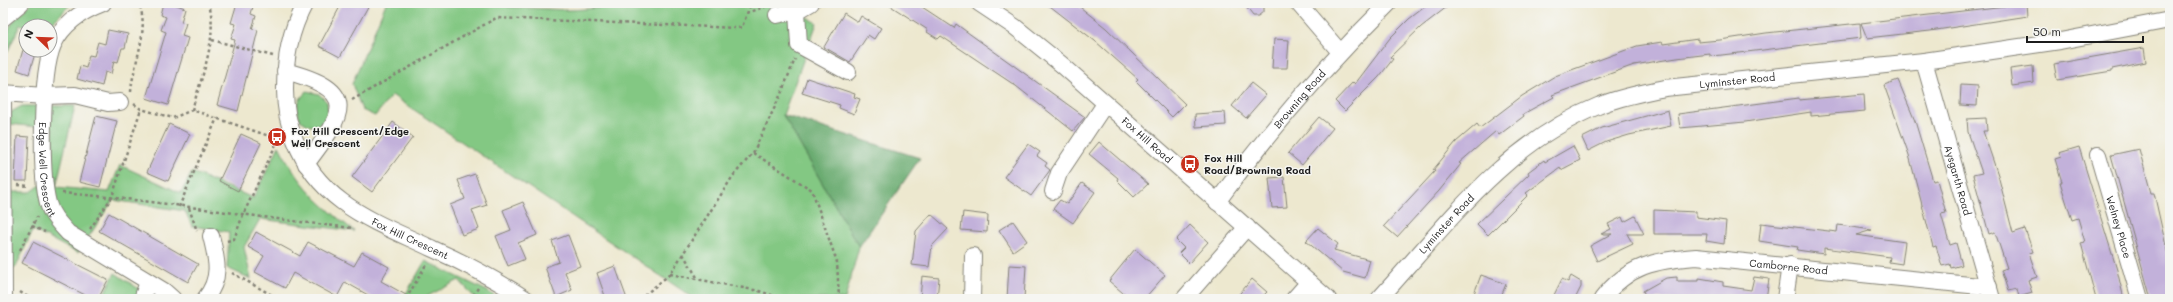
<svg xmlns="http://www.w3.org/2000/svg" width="2173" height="302" viewBox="0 0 2173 302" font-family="Mali,sans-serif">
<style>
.green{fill:#83c883;stroke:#507250}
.forest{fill:#6aac71;stroke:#436446}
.building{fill:#c2b1da}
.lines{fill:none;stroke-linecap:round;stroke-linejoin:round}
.minor-casing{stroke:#848276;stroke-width:18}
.path{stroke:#848276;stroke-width:2.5;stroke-dasharray:3 3;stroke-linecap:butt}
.minor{stroke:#fff;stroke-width:16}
.labels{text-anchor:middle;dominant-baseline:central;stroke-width:3;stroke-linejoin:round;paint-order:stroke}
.street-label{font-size:10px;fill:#1c1c1c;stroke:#f6f6f2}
.poi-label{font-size:10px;font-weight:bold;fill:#1c1c1c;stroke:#f6f6f2;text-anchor:start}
</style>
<rect width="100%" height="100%" fill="#f6f6f2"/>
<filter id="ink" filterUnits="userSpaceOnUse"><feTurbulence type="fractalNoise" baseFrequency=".025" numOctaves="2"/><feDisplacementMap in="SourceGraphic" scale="8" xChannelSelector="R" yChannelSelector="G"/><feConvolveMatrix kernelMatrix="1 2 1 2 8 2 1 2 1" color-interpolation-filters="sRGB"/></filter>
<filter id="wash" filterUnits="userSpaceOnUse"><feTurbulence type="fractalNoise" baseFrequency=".012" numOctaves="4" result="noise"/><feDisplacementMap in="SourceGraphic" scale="16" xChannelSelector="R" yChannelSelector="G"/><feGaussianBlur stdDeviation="0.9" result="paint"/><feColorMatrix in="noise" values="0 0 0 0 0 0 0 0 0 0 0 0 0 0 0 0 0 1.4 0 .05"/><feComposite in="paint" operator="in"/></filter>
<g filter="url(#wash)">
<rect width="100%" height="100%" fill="#ede8cf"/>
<g class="green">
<path d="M31,3H72L49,26L20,25L7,53C4,25 13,22 31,3Z"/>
<polygon points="386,3 507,3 508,7 570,10 599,8 599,3 810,3 804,15 817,23 783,115 859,247 845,299 695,299 392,95 375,116 362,110 352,84"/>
<path d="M307,91L319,94L327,102L328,111L321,124L310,126L300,120C295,107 297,101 307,91Z"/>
<path d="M22,106H75L56,187L109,192L120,165L181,193L192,172L253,198L279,146C300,186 320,204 354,231L260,219L244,247L251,279L227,268L229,232L192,226L185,211L113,200L78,253L33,230L16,267L11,268L9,192H31L53,176V129L10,124L11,112Z"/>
<polygon points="425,261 487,291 499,299 476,299 459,280 422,299 403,299"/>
<polygon points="115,273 154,299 101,299"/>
</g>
<polygon class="forest" points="783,115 920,158 859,247"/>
<g id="blocks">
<g class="building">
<polygon points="163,3 171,3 185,8 181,22 186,23 182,36 188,38 168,105 146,98 166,32 161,30 166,17 160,15"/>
<polygon points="237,3 254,3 251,14 256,16 252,29 258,30 238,111 217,105 235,40 231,39 236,24 231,23"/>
<polygon points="342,3 370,3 340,57 319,46"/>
<polygon points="886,3 916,3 954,28 956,24 1085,117 1073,131 1016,86 941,36 938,39 927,32 928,30"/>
<polygon points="1046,3 1075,3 1106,28 1185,104 1172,117 1136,81 1138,79 1095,41"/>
<polygon points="1243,3 1260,3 1263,7 1263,12 1258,16 1253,16"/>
<polygon points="1430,3 1452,3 1421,27 1390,57 1393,59 1379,77 1345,111 1335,101 1353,82 1355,84 1390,38 1409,19"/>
<polygon points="2005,3 2026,3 2027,16 1930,31 1867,38 1861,23 2005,6"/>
<polygon points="844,13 858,22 861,16 881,28 874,39 868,35 850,62 824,47"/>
<polygon points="1860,23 1861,38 1722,55 1710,56 1710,54 1677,58 1634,65 1552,95 1554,97 1523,114 1524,116 1499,135 1496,131 1459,163 1461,164 1439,191 1397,237 1384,226 1435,171 1433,170 1456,142 1477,124 1480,128 1522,96 1555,76 1637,46 1662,42 1663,44 1698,39 1698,42 1720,40 1766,33"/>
<polygon points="108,30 128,34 125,48 122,48 118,62 114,61 111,74 105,72 102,86 77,79 80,66 86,68 89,55 94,56 98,42 105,44"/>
<polygon points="1274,39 1289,40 1287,68 1272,68"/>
<polygon points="2144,48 2146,62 2112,69 2112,71 2057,80 2054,64"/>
<polygon points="23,50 36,50 29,74 17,70"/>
<polygon points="2033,66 2034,83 2012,86 2010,69"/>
<polygon points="807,78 855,94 854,97 860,99 854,114 839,108 840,105 802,93"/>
<polygon points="1898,80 1915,121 1933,181 1937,180 1946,213 1941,214 1950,245 1956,243 1962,265 1951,268 1950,264 1942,266 1936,246 1933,247 1909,155 1884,85"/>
<polygon points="1251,83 1266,95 1246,118 1232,106"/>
<polygon points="1961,85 1978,86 1977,106 1960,105"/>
<polygon points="1864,94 1865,111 1811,116 1811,112 1745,122 1680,128 1678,114 1799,98 1799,100"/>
<polygon points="1668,110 1671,126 1629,135 1606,142 1588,151 1582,138 1602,128"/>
<polygon points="1225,112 1226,125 1196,127 1195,114"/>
<polygon points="96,116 117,121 100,187 79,182"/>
<polygon points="1319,117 1333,128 1302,165 1288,153"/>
<polygon points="1986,118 1987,131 1983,131 1998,175 2013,233 2025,229 2033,252 2029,253 2037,277 2028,280 2032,293 2019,297 2017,289 2008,291 2001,270 2007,268 1995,232 1989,234 1973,175 1982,173 1968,132 1967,119"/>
<polygon points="393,122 413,137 372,192 352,177"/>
<polygon points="169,124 190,134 168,181 147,172"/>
<polygon points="241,134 261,143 238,191 219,181"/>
<polygon points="17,136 29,137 27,181 15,181"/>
<polygon points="1099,142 1148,184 1134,197 1117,180 1118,178 1089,154"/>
<polygon points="1028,144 1040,152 1037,156 1047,163 1045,166 1050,170 1031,196 1004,177"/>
<polygon points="1573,146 1580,160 1561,170 1560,168 1526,193 1528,195 1488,235 1477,224 1529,174 1528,172 1544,160 1545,162"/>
<polygon points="2079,147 2117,270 2124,299 2096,299 2081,243 2085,242 2078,218 2072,220 2060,182 2062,182 2055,159 2061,157 2059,153"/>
<polygon points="2139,149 2151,193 2154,193 2168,255 2170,254 2170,299 2151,299 2111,155"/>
<polygon points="475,174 487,205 472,210 479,229 462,235 450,205 465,199 458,180"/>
<polygon points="1284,177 1287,207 1272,208 1269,178"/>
<polygon points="1082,183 1095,192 1073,223 1053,209 1060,200 1067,204"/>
<polygon points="523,202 537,235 518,243 525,259 508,266 496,236 511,230 503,210"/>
<polygon points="1654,210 1696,212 1696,217 1726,221 1724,244 1706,241 1707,234 1654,234"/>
<polygon points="963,212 988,215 987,232 961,230"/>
<polygon points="109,213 198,264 188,282 99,231"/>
<polygon points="931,214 948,229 932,246 929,267 912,265 916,231"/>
<polygon points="1635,216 1644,234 1627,234 1633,244 1597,261 1590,246 1612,234 1601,234 1611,229 1608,224 1622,217 1624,222"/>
<polygon points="1013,221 1027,241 1013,251 999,230"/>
<polygon points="1761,223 1837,232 1838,225 1872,230 1856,235 1905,242 1902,264 1889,262 1890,257 1824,248 1824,254 1797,250 1798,247 1759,241"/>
<polygon points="1190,225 1208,242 1189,263 1179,253 1184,248 1176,240"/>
<polygon points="1318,228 1338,244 1334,250 1370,260 1365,278 1343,272 1306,241"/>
<polygon points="256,232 300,256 308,242 354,266 362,252 389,267 381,281 413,299 375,299 345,282 337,297 293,273 285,288 255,272 264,256 248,247"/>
<polygon points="568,235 580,266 565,272 572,290 556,297 545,267 559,262 552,241"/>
<polygon points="33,242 108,280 98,299 93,299 22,263"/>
<polygon points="1135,249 1165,275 1144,299 1130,299 1109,281"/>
<polygon points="1009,265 1026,266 1024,299 1007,299"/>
<polygon points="615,266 627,299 606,299 597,273"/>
<polygon points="1481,275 1506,284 1500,299 1472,299"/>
<polygon points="922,276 939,278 937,299 920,299"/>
<polygon points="1571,276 1581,282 1581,287 1575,299 1552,299 1562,279 1568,282"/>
<polygon points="1677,277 1677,281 1699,281 1699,278 1723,282 1723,286 1751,290 1754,277 1769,279 1766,299 1647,299 1643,291 1666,278"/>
<polygon points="1252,279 1267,292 1260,299 1235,299"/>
</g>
</g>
</g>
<g filter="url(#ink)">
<use href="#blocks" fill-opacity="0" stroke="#848276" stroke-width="1"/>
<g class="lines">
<g class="minor-casing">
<g id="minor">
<path id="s1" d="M103,3C82,11 63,23 53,45C41,73 40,173 48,203C51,215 60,224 68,233L164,291L173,299"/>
<path id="s2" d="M305,3C290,31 285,58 285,90C285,108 288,124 295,140C319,204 376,222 433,249C465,263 496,280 526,299"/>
<path id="s3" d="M979,3L1015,27L1061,64L1328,299"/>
<polyline points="1298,3 1340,52"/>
<polyline points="797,11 799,45 848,72"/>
<polyline points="777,15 797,11 811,3"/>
<polyline points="3,18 21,3"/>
<path id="s4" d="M1924,61L1992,299"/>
<path d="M285,71C362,91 344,114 306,164"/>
<polyline points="3,93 44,96 75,95 108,103 120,102"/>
<polyline points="3,101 4,299"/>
<path id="s5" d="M2098,155L2140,299"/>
<polyline points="1053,191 1059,173 1105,104"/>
<path id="s6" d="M1217,202C1269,131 1326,65 1389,3"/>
<polyline points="142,299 148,282"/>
<path d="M205,299C222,278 217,260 211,236"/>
<polyline points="972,299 973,256"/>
<polyline points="1184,299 1247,227"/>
<polyline points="1294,299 1309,282"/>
<path id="s7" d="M1379,299C1445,227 1504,144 1598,106C1619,97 1642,93 1665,88L1924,61L2060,41L2170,20"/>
<path id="s8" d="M1602,299C1628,265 1656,260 1696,257L1989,287"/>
<polyline points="1785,299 1790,265"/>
</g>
</g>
<g class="path">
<polyline points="747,13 765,7"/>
<polyline points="212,40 273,56"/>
<path d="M131,92C133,62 150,33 139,3"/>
<polyline points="352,100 496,18 738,28 742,27 751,3"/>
<polyline points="134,104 141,109 173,118 192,110 278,139"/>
<path d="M192,110C202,75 218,39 209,3"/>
<polyline points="753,153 812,190 837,262 839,299"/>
<polyline points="18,185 29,186"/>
<path d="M62,193C159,200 256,218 353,228"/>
<polyline points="179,207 217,118"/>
<polyline points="189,208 197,231"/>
<polyline points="32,226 45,232"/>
<polyline points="90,229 112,197 141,109"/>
<polyline points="227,241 234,239 243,215 278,140"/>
<polyline points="20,250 37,217"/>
<polyline points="683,254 698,279"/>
<polyline points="232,273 279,299"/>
<polyline points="670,274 759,291 784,299"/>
<polyline points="478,288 474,294 479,299"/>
<polyline points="20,292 31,299"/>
<polyline points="406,299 427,263"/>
<polyline points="640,299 670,274 733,176 753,153 781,94 795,59"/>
</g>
<use href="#minor" class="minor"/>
</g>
</g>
<defs>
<g id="bus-disc" transform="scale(1)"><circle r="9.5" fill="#c8321e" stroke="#f6f6f2"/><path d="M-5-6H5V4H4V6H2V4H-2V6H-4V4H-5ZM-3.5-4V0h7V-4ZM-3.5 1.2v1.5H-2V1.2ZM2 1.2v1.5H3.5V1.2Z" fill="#fff"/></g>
</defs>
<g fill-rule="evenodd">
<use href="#bus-disc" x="277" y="137"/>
<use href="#bus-disc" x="1190" y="164"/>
</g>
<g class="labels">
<g class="street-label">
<text stroke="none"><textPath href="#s7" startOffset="437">Lyminster Road</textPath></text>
<text stroke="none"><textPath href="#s6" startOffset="132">Browning Road</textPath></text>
<text stroke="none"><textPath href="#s3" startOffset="217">Fox Hill Road</textPath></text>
<text stroke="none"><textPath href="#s1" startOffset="193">Edge Well Crescent</textPath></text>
<text stroke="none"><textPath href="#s4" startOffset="124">Aysgarth Road</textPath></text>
<text stroke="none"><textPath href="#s7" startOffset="101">Lyminster Road</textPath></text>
<text stroke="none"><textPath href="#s5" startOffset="75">Welney Place</textPath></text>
<text stroke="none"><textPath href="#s2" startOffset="298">Fox Hill Crescent</textPath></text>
<text stroke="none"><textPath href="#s8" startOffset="200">Camborne Road</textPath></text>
</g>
<g class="poi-label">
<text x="291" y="131">Fox Hill Crescent/Edge<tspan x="291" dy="12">Well Crescent</tspan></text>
<text x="1204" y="158">Fox Hill<tspan x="1204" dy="12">Road/Browning Road</tspan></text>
</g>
</g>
<rect width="2173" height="302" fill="none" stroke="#f6f6f2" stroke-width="16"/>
<g transform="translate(38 38) rotate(293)"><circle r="19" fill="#f6f6f2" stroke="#9f9f9c"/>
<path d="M0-3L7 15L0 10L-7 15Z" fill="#c8321e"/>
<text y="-6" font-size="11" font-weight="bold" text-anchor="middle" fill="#1c1c1c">N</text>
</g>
<path d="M2027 36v6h116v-6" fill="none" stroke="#1c1c1c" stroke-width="2"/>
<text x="2033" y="36" font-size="12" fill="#1c1c1c" stroke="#f6f6f2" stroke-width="3" paint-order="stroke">50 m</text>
</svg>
